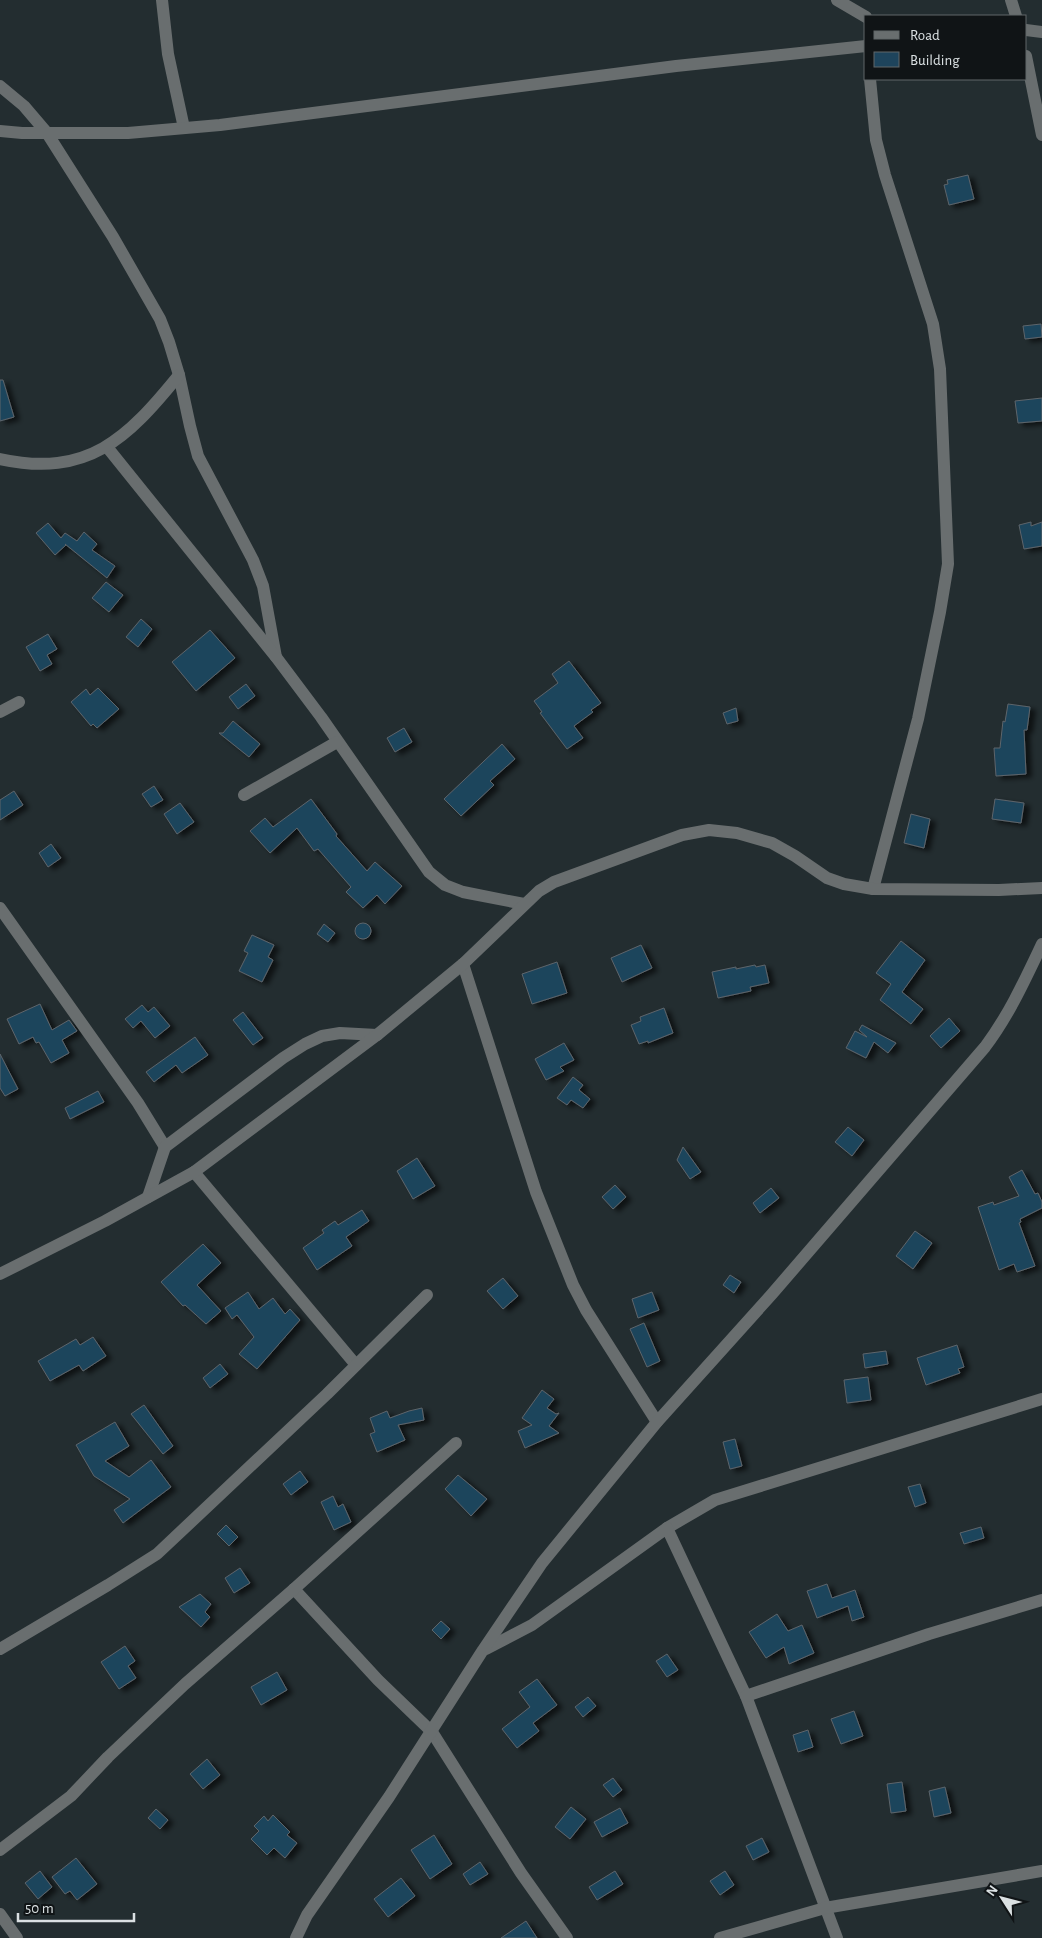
<svg xmlns="http://www.w3.org/2000/svg" width="1042" height="1938" viewBox="0 0 1042 1938" font-family="'Alegreya Sans',sans-serif">
<style>
.building{fill:#1e445c;stroke:#5d656b;filter:url(#shadow)}
.lines{fill:none;stroke-linecap:round;stroke-linejoin:round}
.minor{stroke:#696e6f;stroke-width:12}
</style>
<defs>
<filter id="shadow"><feDropShadow dx="5.5" dy="3" stdDeviation="2.5" flood-color="#0009"/></filter>
</defs>
<rect width="100%" height="100%" fill="#232d30"/>
<g class="building">
<polygon points="968,175 974,199 949,205 944,185 948,184 947,180"/>
<polygon points="1041,324 1042,337 1025,339 1023,326"/>
<polygon points="0,380 3,380 14,417 0,421"/>
<polygon points="1042,398 1042,421 1018,423 1015,401"/>
<polygon points="1031,522 1031,526 1042,522 1042,546 1024,549 1019,525"/>
<polygon points="48,523 61,538 65,533 77,541 84,532 97,544 92,550 115,566 107,578 65,544 66,545 55,555 36,533"/>
<polygon points="106,582 123,595 109,612 92,598"/>
<polygon points="141,619 152,629 138,647 126,637"/>
<polygon points="210,630 235,658 196,691 172,662"/>
<polygon points="48,634 57,649 47,655 52,664 40,671 26,647"/>
<polygon points="569,661 601,703 591,710 593,712 574,726 583,738 567,749 540,713 542,712 534,701 558,683 552,674"/>
<polygon points="246,684 255,696 238,709 229,697"/>
<polygon points="98,688 119,709 97,728 93,724 91,726 71,702 86,689 90,695"/>
<polygon points="1008,704 1030,707 1027,730 1024,730 1026,774 996,776 994,748 1000,748 1003,721 1005,722"/>
<polygon points="736,708 738,721 727,724 723,713"/>
<polygon points="233,721 260,744 249,757 219,733 223,733"/>
<polygon points="404,728 412,742 395,752 387,738"/>
<polygon points="502,744 515,759 490,781 494,785 461,816 444,799"/>
<polygon points="154,786 163,800 151,807 142,794"/>
<polygon points="14,791 23,805 0,820 0,800"/>
<polygon points="311,799 337,834 336,836 367,871 375,862 402,886 385,904 377,895 363,908 346,892 351,887 318,849 314,851 297,828 270,853 250,831 265,818 273,827"/>
<polygon points="995,799 1024,803 1021,823 992,819"/>
<polygon points="180,803 194,822 177,834 164,814"/>
<polygon points="911,814 930,819 924,848 904,843"/>
<polygon points="51,844 61,858 48,867 39,853"/>
<circle cx="363" cy="931" r="8"/>
<polygon points="324,924 335,933 328,942 317,934"/>
<polygon points="252,935 274,945 268,957 273,960 262,982 239,971 248,953 244,951"/>
<polygon points="901,941 925,960 902,992 923,1009 911,1024 880,1000 891,984 876,973"/>
<polygon points="641,945 652,968 622,982 611,958"/>
<polygon points="557,962 567,993 532,1004 522,974"/>
<polygon points="755,965 756,967 765,965 769,983 750,987 751,991 718,998 712,972 736,967 736,969"/>
<polygon points="40,1004 52,1030 69,1020 77,1031 62,1040 69,1053 51,1063 39,1042 36,1043 33,1037 19,1044 7,1019"/>
<polygon points="142,1005 148,1012 154,1007 170,1026 155,1038 141,1021 133,1028 125,1019"/>
<polygon points="664,1008 673,1033 648,1043 648,1041 639,1044 631,1025 641,1021 640,1017"/>
<polygon points="243,1012 263,1038 253,1045 233,1020"/>
<polygon points="949,1018 960,1031 941,1048 930,1036"/>
<polygon points="862,1025 896,1043 888,1053 874,1042 866,1058 846,1048 855,1031 867,1037 859,1030"/>
<polygon points="195,1037 208,1055 182,1073 176,1065 154,1082 146,1072"/>
<polygon points="564,1043 574,1060 560,1067 564,1071 546,1080 535,1059"/>
<polygon points="0,1054 18,1089 5,1096 0,1088"/>
<polygon points="573,1077 583,1085 579,1090 590,1099 583,1108 571,1100 567,1105 557,1098"/>
<polygon points="98,1091 104,1102 70,1119 65,1108"/>
<polygon points="848,1127 864,1140 852,1156 835,1142"/>
<polygon points="683,1147 701,1172 690,1179 677,1160"/>
<polygon points="417,1158 435,1186 413,1199 397,1171"/>
<polygon points="1022,1170 1035,1194 1038,1193 1042,1202 1042,1208 1020,1219 1021,1222 1019,1223 1035,1266 1017,1272 1014,1264 999,1270 978,1207 993,1202 994,1205 1019,1196 1009,1177"/>
<polygon points="615,1185 626,1197 613,1209 602,1197"/>
<polygon points="771,1188 779,1198 760,1213 753,1203"/>
<polygon points="362,1210 369,1221 346,1237 352,1246 317,1270 303,1248 324,1233 322,1230 335,1221 338,1225"/>
<polygon points="915,1231 932,1243 913,1269 896,1256"/>
<polygon points="203,1244 221,1263 197,1285 221,1311 206,1324 185,1305 183,1306 161,1282"/>
<polygon points="730,1275 741,1282 734,1293 723,1285"/>
<polygon points="503,1278 518,1296 503,1309 487,1291"/>
<polygon points="248,1292 259,1309 273,1298 285,1314 290,1309 300,1320 257,1369 239,1354 254,1337 237,1315 232,1319 225,1308"/>
<polygon points="652,1292 659,1310 638,1318 632,1299"/>
<polygon points="644,1323 660,1361 647,1367 630,1329"/>
<polygon points="93,1337 106,1356 83,1371 79,1365 50,1381 38,1361 76,1339 80,1345"/>
<polygon points="957,1345 964,1367 958,1369 960,1373 926,1385 917,1358"/>
<polygon points="886,1351 888,1364 865,1368 863,1354"/>
<polygon points="220,1364 228,1374 210,1388 203,1378"/>
<polygon points="868,1377 871,1400 847,1403 844,1380"/>
<polygon points="542,1390 554,1399 547,1408 556,1414 559,1413 549,1426 559,1433 525,1448 518,1431 532,1425 522,1418"/>
<polygon points="144,1405 173,1446 163,1454 131,1414"/>
<polygon points="422,1408 424,1420 398,1425 405,1440 377,1452 370,1434 375,1432 370,1418 387,1411 390,1418 409,1411"/>
<polygon points="115,1422 129,1446 105,1461 129,1477 151,1460 171,1487 123,1523 114,1510 130,1499 94,1476 76,1445"/>
<polygon points="735,1439 742,1466 730,1469 723,1442"/>
<polygon points="300,1471 308,1482 291,1495 283,1484"/>
<polygon points="458,1475 487,1499 471,1516 445,1489"/>
<polygon points="920,1484 926,1503 915,1507 908,1487"/>
<polygon points="333,1496 338,1507 343,1504 351,1522 334,1530 321,1502"/>
<polygon points="226,1525 238,1537 229,1546 217,1534"/>
<polygon points="981,1527 984,1538 964,1544 960,1533"/>
<polygon points="240,1568 250,1583 234,1593 225,1578"/>
<polygon points="827,1584 832,1598 855,1590 864,1617 852,1621 848,1606 817,1618 807,1591"/>
<polygon points="200,1594 211,1604 205,1612 210,1617 201,1627 179,1607"/>
<polygon points="777,1614 788,1631 802,1625 814,1653 789,1664 784,1647 766,1658 749,1632"/>
<polygon points="441,1621 450,1629 441,1639 432,1630"/>
<polygon points="125,1646 135,1661 128,1666 136,1678 119,1689 101,1662"/>
<polygon points="667,1654 678,1670 667,1677 656,1661"/>
<polygon points="277,1672 287,1690 261,1705 251,1687"/>
<polygon points="537,1679 557,1705 533,1723 539,1731 517,1748 502,1729 530,1707 519,1692"/>
<polygon points="588,1697 596,1706 583,1717 575,1707"/>
<polygon points="854,1711 863,1736 841,1744 831,1719"/>
<polygon points="808,1730 813,1747 798,1752 793,1735"/>
<polygon points="207,1759 220,1775 203,1789 190,1774"/>
<polygon points="613,1778 622,1790 613,1797 603,1785"/>
<polygon points="902,1782 906,1811 891,1813 887,1784"/>
<polygon points="945,1787 951,1813 934,1817 929,1791"/>
<polygon points="571,1807 586,1819 570,1839 555,1827"/>
<polygon points="620,1808 628,1823 602,1837 594,1822"/>
<polygon points="156,1809 168,1820 160,1829 148,1818"/>
<polygon points="273,1815 290,1832 287,1835 297,1843 285,1858 274,1848 267,1855 251,1839 259,1831 254,1826 264,1816 268,1821"/>
<polygon points="434,1835 452,1864 430,1879 411,1850"/>
<polygon points="762,1838 769,1852 753,1860 746,1846"/>
<polygon points="76,1858 97,1884 77,1900 70,1891 65,1894 52,1877"/>
<polygon points="480,1862 488,1874 470,1885 463,1874"/>
<polygon points="40,1871 52,1887 38,1899 25,1883"/>
<polygon points="615,1871 623,1884 597,1900 589,1887"/>
<polygon points="725,1871 734,1885 720,1895 710,1881"/>
<polygon points="401,1878 415,1896 388,1917 374,1899"/>
<polygon points="526,1921 537,1938 501,1938"/>
</g>
<g class="lines">
<g class="minor">
<polyline points="162,0 168,54 184,128"/>
<polyline points="837,0 866,17"/>
<polyline points="1011,0 1016,16"/>
<polyline points="1026,30 1042,32"/>
<polyline points="1026,56 1042,135"/>
<polyline points="870,79 876,140 885,175 933,324 940,369 948,564 940,612 918,719 873,889"/>
<polyline points="0,86 24,106 47,133 113,237 160,319 169,342 179,375 190,426 198,456 253,560 263,586 276,657"/>
<polyline points="0,131 22,133 128,133 220,125 676,66 866,46"/>
<polyline points="107,447 276,657 321,717 429,872 445,885 463,892 524,904"/>
<path d="M0,459C88,478 127,439 179,375"/>
<polyline points="0,712 19,702"/>
<polyline points="244,795 337,742"/>
<polyline points="0,908 138,1103 165,1147"/>
<polyline points="463,964 536,1192 573,1285 586,1310 657,1422"/>
<polyline points="194,1172 356,1365"/>
<polyline points="148,1197 165,1147 283,1058 305,1044 322,1036 340,1033 377,1035"/>
<polyline points="0,1274 105,1221 194,1172 377,1035 463,964 539,891 554,882 682,835 709,830 737,833 772,843 795,856 827,878 844,884 873,889 999,890 1042,888"/>
<polyline points="667,1528 715,1500 1042,1399"/>
<polyline points="294,1589 378,1680 432,1732 521,1873 567,1938"/>
<polyline points="0,1649 108,1585 157,1554 327,1394 427,1295"/>
<polyline points="486,1649 532,1625 667,1528 746,1696 837,1938"/>
<polyline points="746,1696 929,1634 1042,1600"/>
<polyline points="0,1850 71,1796 108,1757 185,1684 294,1589 456,1443"/>
<polyline points="0,1914 17,1938"/>
<path d="M296,1938L307,1915L389,1797L483,1650L542,1563L657,1422L772,1294L985,1047C1009,1015 1025,980 1042,944"/>
<polyline points="720,1938 825,1908 1042,1871"/>
</g>
</g>
<rect x="864" y="15" width="162" height="65" fill="#101416" stroke="#616668"/>
<rect x="874" y="31" width="25" height="8" fill="#696e6f" stroke="#616668"/>
<text x="910" y="40" font-size="15" fill="#dae0e2">Road</text>
<rect x="874" y="52" width="25" height="15" fill="#1e445c" stroke="#616668"/>
<text x="910" y="65" font-size="15" fill="#dae0e2">Building</text>
<g transform="translate(1002 1898) rotate(306)" stroke="#101416" stroke-width="4" paint-order="stroke">
<path d="M0-4L9 19L0 12L-9 19Z" fill="#dae0e2"/>
<text y="-8" font-size="14" font-weight="bold" text-anchor="middle" fill="#dae0e2">N</text>
</g>
<path d="M18 1913v8h116v-8" fill="none" stroke="#dae0e2" stroke-width="2.5"/>
<text x="25" y="1913" font-size="15" fill="#dae0e2" stroke="#101416" stroke-width="4" paint-order="stroke">50 m</text>
</svg>
